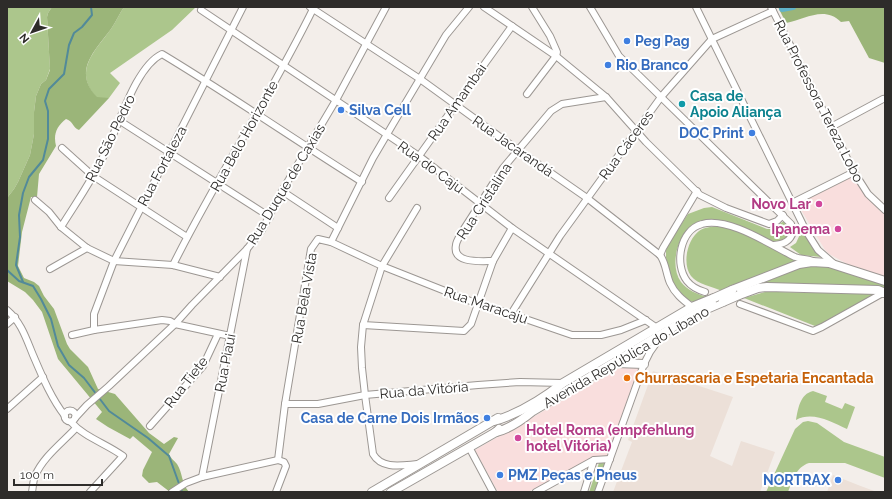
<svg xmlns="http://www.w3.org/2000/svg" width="892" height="499" viewBox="0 0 892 499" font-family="Raleway,sans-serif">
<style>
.commercial{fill:#f9dedd}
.built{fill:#ece0d8}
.green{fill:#acc68c}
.forest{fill:#9bb579}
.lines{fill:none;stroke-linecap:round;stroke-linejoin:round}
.stream{stroke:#528a99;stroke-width:2}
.canal{stroke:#61b3c9;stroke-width:6}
.minor-casing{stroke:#9c9793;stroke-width:8}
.major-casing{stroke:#9c9793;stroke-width:10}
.minor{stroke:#fff;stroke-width:6}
.major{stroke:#fff;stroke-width:8}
.major-bridge-casing{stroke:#9c9793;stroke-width:10;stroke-linecap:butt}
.major-bridge{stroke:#fff;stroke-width:8}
.shop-dot{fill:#3f7fe0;stroke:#fff;stroke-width:1.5}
.culture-dot{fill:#0f9aa8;stroke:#fff;stroke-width:1.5}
.hotel-dot{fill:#d1479c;stroke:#fff;stroke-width:1.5}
.food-dot{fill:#e8710a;stroke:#fff;stroke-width:1.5}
.labels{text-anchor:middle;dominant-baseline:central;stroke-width:4;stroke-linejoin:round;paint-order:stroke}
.shop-label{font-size:14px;font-weight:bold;fill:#366cbe;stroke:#fff;text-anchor:start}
.culture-label{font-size:14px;font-weight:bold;fill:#0d838f;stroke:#fff;text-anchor:start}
.street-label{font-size:14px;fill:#2e2c2a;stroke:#fff}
.hotel-label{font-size:14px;font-weight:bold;fill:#b23c85;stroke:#fff;text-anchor:end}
.food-label{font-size:14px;font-weight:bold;fill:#c56008;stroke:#fff;text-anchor:start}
</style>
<rect width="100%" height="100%" fill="#f3eeea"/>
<g class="commercial">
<polygon points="852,175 869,198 880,211 885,214 885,277 851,266 829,254 825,250 797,203"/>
<polygon points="621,367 639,367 607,457 596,456 528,492 498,492 475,450"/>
</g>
<g class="built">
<polygon points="653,371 733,397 710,456 732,466 741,441 775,452 760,492 613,492 632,442 628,440"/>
<polygon points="833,475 858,485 877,492 827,492"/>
</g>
<g class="green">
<polygon points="7,7 52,7 48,13 47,17 50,69 46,80 41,84 36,96 34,112 34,134 30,155 18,182 14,189 7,198"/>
<path d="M124,7H196L172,30L110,73L120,83L109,98H97C72,71 95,51 111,29C116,22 119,14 124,7Z"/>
<path d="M712,207L767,229H772L784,221L791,227L790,233L785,240C782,241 778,243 776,243C772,242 766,238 762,236C746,229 718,216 700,221C679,228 668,264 681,282C687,290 697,294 707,297L696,303L685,299L678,292L671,281L666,258V250L670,241L688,214L704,208Z"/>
<path d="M717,226L738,231L780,250L798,262L722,291C713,287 697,284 691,276C682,264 687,240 699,231C704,227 711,227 717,226Z"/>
<polygon points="802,230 821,257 801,255 790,247 796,243"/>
<polygon points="812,265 831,267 885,284 885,289 755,286 805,266"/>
<polygon points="765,292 777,292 877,294 820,325 815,326 744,298"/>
<path d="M813,391L827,396L825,402L842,409L845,403L855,407L847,429C831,422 813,411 796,420C798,409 800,394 813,391Z"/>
<path d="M808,421L817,423L844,442L885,457V478L845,463H809C796,467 793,480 788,492H766L795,429L803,422Z"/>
<polygon points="608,460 596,492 589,492 599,463 601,461"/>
</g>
<g class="forest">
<path d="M52,7H124C119,14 116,22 111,29C95,51 72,71 97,97L109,98L79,130C73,128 73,121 66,119C57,126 53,134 56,146L39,174L37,197H31L22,232L18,266L24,278L34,282L39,286L44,296L54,309L67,344L70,349L88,367L98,389L115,394L149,433L164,444L174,437L178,438L169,454C171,459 174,460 177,464C183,473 181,483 189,492H170L157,482L149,483L142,476L143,470L152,452L133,436L130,439L108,427L96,419L102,412L58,359L42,312L33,300L25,292L7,281V198L14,189L18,182L30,155L34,134V112L36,96L41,84L46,80L50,70L47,17L48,13Z"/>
<path d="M778,7H885V63L869,58L849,21L841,22C824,5 804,20 786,23Z"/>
</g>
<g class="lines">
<g class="stream">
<polyline points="7,270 19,281 33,286 41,299 51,319 58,346 69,365 84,378 109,411 148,438 169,456 182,492"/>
<polyline points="23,282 16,265 20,237 19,215 23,193 29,177 43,160 48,139 48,111 45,101 49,89 64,74 69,45 74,33 82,27 92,15 91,7"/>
</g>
<polyline class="canal" points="782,9 793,7"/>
<g class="minor-casing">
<g id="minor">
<path d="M310,7L420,79L518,150L587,198L660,255C666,263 666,274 670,283C675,294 683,300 692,307"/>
<polyline points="484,7 556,56 606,97 646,142 700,195 726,208 769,224 777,221 783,215"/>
<path d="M590,7L619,56L791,224L793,232C790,242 783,244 774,245"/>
<polyline points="696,7 806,231 818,250 833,263"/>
<polyline points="771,7 854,172 868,194 885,210"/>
<polyline points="201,10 419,156 512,228 657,328"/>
<polyline points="527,94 556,56 557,52 550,36 532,7"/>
<polyline points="120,121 270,217"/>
<polyline points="831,127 883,99"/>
<polyline points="62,148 93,176 187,237"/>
<polyline points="282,191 338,228"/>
<polyline points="389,198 486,62 512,26"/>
<polyline points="35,200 49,212 61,227 87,248 114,261 173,265 220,277"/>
<polyline points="792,203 854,172"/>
<path d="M417,208L382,266L363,325L361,347L362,368L365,395L373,454C382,470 403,465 418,464"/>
<path d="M61,227C76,203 93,179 105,153C119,126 135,67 162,54C230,95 295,140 362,182"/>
<polyline points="331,242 373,158 393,124 446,35 469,7"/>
<polyline points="660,255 663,248 697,191"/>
<path d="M493,261C481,261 452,264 456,245C456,242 459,238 460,235L503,168L551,111L562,104L606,97"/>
<path d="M173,265C217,177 271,95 314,7"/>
<polyline points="50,269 87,248"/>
<path d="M705,292C698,290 691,286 687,281C674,264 680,230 702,224C728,216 772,246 795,257C801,259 808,259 813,261"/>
<polyline points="740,304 813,331 822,327 881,294 885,294"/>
<path d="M7,310C21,322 26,338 33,355C42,376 51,398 65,416"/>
<polyline points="511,314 560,236 661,97 712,39 773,11"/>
<polyline points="7,324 15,317"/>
<polyline points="363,325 464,331 471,324 493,261 512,228"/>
<polyline points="94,330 94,314 114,261 243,7"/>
<polyline points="72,335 94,330 162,320 170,321 175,324 230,336"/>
<polyline points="285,404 318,404 365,395 478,385 520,382 563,383"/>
<polyline points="7,409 43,377"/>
<circle cx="70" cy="416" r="5.5"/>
<polyline points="75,418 87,405 109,386 175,324 192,305 247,249 262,230 282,191 336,100 386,7"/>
<path d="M71,422C84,437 107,444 123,456L90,492"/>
<polyline points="150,426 203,366 218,334"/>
<polyline points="469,447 493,492"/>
<polyline points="278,460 285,404 311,249 318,239 331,242 382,266 478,304 511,314 572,335 601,335 621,330 646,320"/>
<polyline points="202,477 247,249"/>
<path d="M32,492C33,487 33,481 35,476C43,457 62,443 76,428"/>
<polyline points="172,492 186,483 202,477 278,460"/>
<polyline points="276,492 286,466 284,462 278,460"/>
<polyline points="536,492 594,460 610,459"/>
<polyline points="584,492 594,460"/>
<polyline points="598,492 644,364 650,352 662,335"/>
</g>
</g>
<g class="major-casing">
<g id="major">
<polyline points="732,290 799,264 812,262 829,263 885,281"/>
<polyline points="739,295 758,288 767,287 878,290 885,293"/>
<polyline points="616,363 644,364"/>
<path d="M494,421C518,414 544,398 563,383L692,307L714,298"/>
<path d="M496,432C510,429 522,420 533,411L695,314L723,302"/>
<polyline points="372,492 498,418"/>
<polyline points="391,492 496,432 499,429"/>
</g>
</g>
<use href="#minor" class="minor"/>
<use href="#major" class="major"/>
<g class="major-bridge-casing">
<g id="major-bridge">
<polyline points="714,298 732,290"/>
<polyline points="723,302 739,295"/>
</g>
</g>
<use href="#major-bridge" class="major-bridge"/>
</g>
<g class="shop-dot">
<circle cx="627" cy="41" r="4"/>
<circle cx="608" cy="65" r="4"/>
<circle cx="341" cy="110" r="4"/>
<circle cx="752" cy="133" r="4"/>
<circle cx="487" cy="418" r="4"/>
<circle cx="500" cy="475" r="4"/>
<circle cx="838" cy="480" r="4"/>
</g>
<circle class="culture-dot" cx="682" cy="104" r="4"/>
<g class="hotel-dot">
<circle cx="819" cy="204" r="4"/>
<circle cx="838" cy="229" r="4"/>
<circle cx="518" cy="438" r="4"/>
</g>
<circle class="food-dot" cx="627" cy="378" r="4"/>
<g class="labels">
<g class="shop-label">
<text x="635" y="41">Peg Pag</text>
<text x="616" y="65">Rio Branco</text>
<text x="349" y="110">Silva Cell</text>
<text x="744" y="133" text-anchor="end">DOC Print</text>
<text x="479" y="418" text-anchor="end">Casa de Carne Dois Irmãos</text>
<text x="508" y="475">PMZ Peças e Pneus</text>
<text x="830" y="480" text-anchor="end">NORTRAX</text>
</g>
<g class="culture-label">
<text x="690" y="96">Casa de<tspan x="690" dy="16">Apoio Aliança</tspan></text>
</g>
<g class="street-label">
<text transform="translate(819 101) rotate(63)">Rua Professora Tereza Lobo</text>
<text transform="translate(457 102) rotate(-55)">Rua Amambai</text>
<text transform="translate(244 136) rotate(-61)">Rua Belo Horizonte</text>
<text transform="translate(110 138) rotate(-64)">Rua São Pedro</text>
<text transform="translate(626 145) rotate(-54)">Rua Cáceres</text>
<text transform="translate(513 146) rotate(35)">Rua Jacarandá</text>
<text transform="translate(162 166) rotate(-62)">Rua Fortaleza</text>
<text transform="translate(431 167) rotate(36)">Rua do Caju</text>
<text transform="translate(286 184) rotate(-59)">Rua Duque de Caxias</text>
<text transform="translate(484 201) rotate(-57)">Rua Cristalina</text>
<text transform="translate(304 298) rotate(-80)">Rua Bela Vista</text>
<text transform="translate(486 305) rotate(19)">Rua Maracaju</text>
<text transform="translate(626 357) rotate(-30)">Avenida República do Líbano</text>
<text transform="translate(225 363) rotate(-79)">Rua Piaui</text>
<text transform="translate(186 382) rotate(-52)">Rua Tiete</text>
<text transform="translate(424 390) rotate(-5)">Rua da Vitória</text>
</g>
<g class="hotel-label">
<text x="811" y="204">Novo Lar</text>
<text x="830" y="229">Ipanema</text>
<text x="526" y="430" text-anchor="start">Hotel Roma (empfehlung<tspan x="526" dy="16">hotel Vitória)</tspan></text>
</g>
<g class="food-label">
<text x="635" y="378">Churrascaria e Espetaria Encantada</text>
</g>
</g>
<rect width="892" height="499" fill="none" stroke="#2e2c2a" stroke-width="16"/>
<g transform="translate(32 32) rotate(230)" stroke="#ffffff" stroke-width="3" paint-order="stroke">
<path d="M0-3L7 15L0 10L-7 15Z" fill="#2e2c2a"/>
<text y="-6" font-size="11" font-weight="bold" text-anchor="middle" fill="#2e2c2a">N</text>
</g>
<path d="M14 479v6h88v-6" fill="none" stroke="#2e2c2a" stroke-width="2"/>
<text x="20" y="479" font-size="12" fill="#2e2c2a" stroke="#ffffff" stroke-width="3" paint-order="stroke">100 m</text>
</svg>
